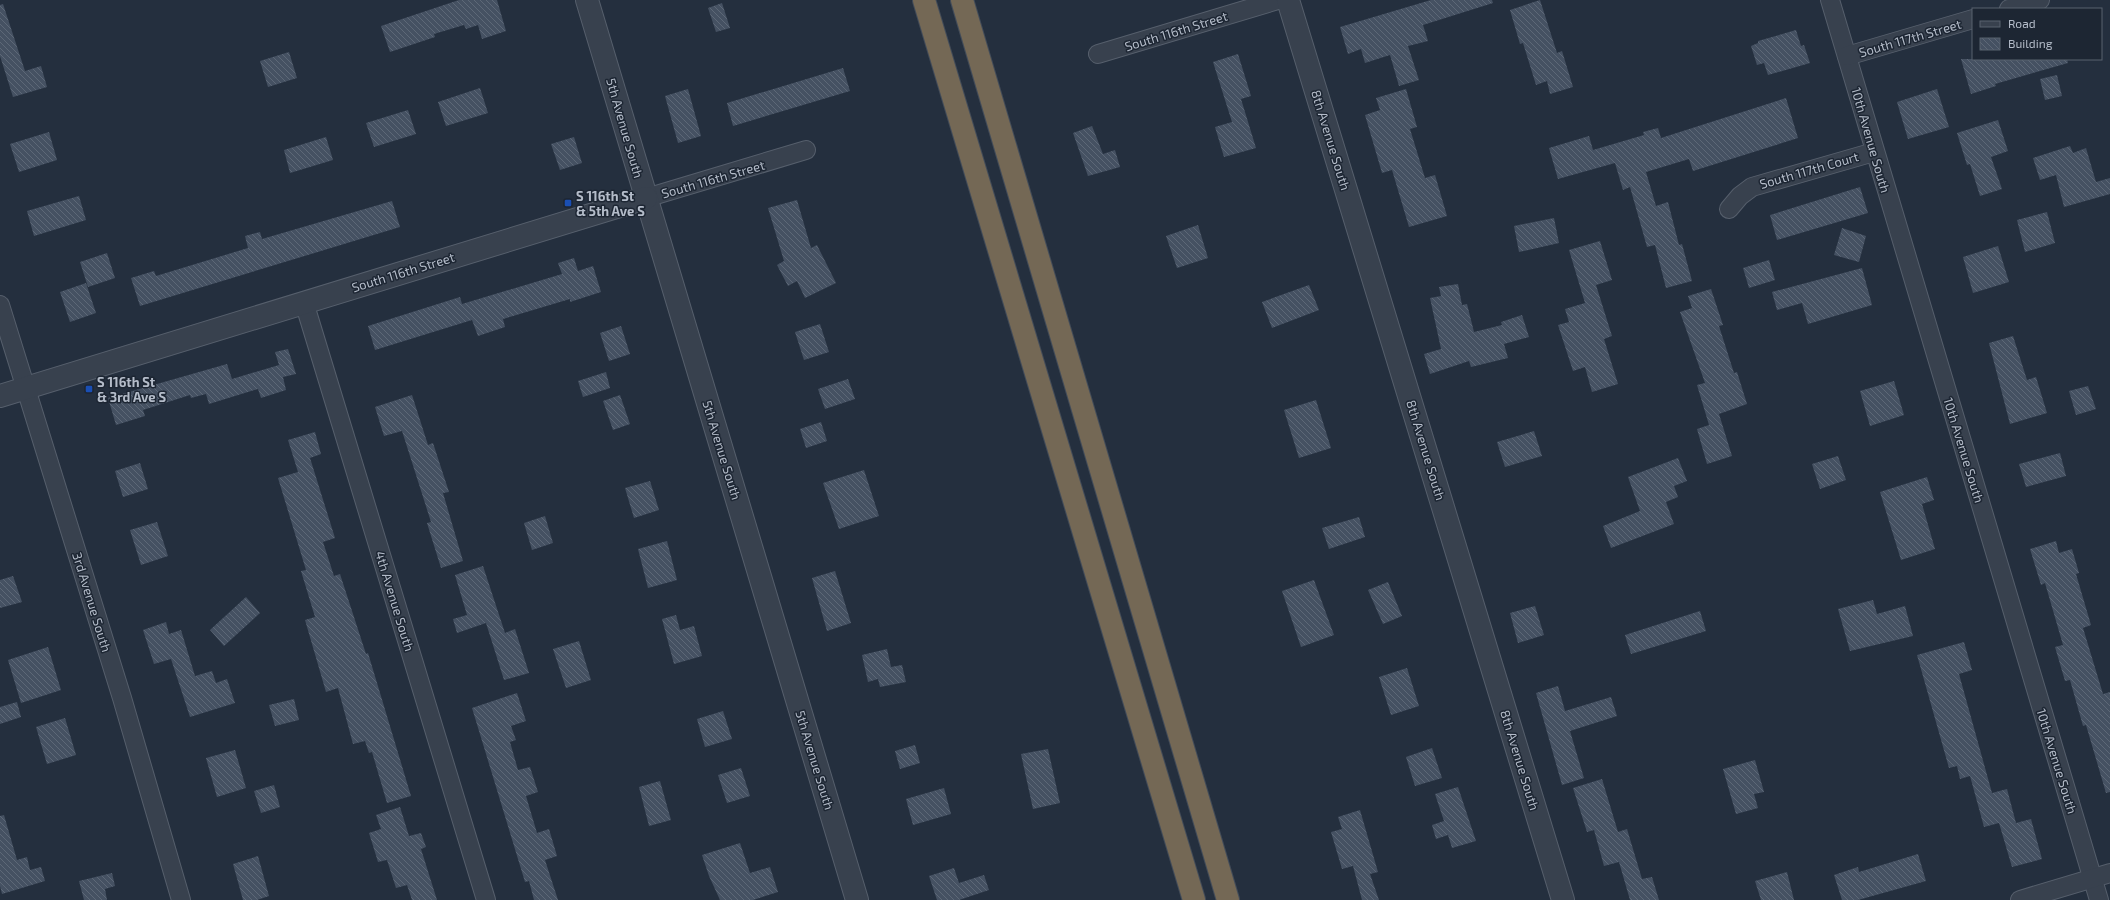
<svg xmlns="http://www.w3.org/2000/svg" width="2110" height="900" viewBox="0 0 2110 900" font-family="'Exo 2',sans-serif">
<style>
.building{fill:url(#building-back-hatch)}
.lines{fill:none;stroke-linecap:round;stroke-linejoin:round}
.minor-casing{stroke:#565f6c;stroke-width:20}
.tertiary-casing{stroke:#565f6c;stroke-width:24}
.motorway-casing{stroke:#434c59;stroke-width:24}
.minor{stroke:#38414e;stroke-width:18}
.tertiary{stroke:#38414e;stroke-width:22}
.motorway{stroke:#746855;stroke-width:22}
.transit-dot{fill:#1a4fb4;stroke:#1d2633;stroke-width:1.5}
.labels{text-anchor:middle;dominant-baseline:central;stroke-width:3;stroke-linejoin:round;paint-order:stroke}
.street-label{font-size:13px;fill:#b4bcc9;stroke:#1d2633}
.poi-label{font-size:13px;font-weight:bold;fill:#b4bcc9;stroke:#1d2633;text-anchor:start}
</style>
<defs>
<pattern id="building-back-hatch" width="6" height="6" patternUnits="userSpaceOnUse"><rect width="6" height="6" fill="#455162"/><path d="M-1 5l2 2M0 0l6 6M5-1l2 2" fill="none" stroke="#5d6877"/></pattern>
</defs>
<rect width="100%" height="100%" fill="#242f3e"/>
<g class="building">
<polygon points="459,0 497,0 506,31 482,39 478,25 466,29 464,25 434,34 435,37 390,52 381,26"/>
<polygon points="1431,0 1492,0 1493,3 1423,25 1428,41 1408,46 1419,80 1399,86 1390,55 1365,63 1361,49 1348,54 1340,27"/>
<polygon points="1540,0 1557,53 1562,51 1573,87 1550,94 1547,81 1536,85 1523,43 1520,44 1510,10"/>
<polygon points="722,3 730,28 716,32 708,8"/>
<polygon points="3,4 25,71 41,66 47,87 13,97 0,56 0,5"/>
<polygon points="1796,30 1801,46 1804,45 1810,63 1768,75 1764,63 1757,65 1751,46 1758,43 1758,41"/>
<polygon points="289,52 297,78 268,87 260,61"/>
<polygon points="1238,54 1251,96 1241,99 1256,148 1224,157 1215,127 1232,122 1213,62"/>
<polygon points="1961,59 2067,59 2068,63 1995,84 1996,86 1971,94"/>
<polygon points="843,68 850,91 733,126 727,103"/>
<polygon points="2057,75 2062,96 2045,100 2040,79"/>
<polygon points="480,88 488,113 446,126 438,102"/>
<polygon points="688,89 701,136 678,143 665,96"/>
<polygon points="1406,89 1417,127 1410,129 1425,178 1435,175 1447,216 1409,227 1392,170 1382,173 1365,115 1380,110 1376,98"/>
<polygon points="1937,89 1949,127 1908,139 1897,102"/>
<polygon points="1786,98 1798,138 1693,171 1689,159 1646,172 1656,206 1668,202 1679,245 1682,244 1692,281 1666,288 1655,245 1647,247 1630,187 1623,190 1615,163 1558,179 1549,148 1589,136 1593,150 1644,135 1643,132 1658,128 1661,138"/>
<polygon points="408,110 416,134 374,147 366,123"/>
<polygon points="1998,120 2008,151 1991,157 2002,189 1980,196 1970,164 1967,165 1957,133"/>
<polygon points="1092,126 1103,154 1115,150 1120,167 1088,176 1073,133"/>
<polygon points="49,132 57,160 19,172 10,144"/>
<polygon points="326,137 333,160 290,173 284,150"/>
<polygon points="574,137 582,163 560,170 551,144"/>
<polygon points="2070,146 2073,153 2086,148 2096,182 2110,178 2110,194 2064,207 2056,175 2040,180 2033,158"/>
<polygon points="1860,187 1868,213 1777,240 1770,215"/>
<polygon points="79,196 86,220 34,236 27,211"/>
<polygon points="797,200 811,248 817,245 836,283 805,298 797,281 788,286 777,265 784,261 768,208"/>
<polygon points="392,201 400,227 140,306 131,278 154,271 156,276 248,248 245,236 260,232 262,239"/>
<polygon points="2047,212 2055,243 2025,252 2017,220"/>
<polygon points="1554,218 1559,243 1519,252 1514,226"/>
<polygon points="1198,225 1208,258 1177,268 1166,236"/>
<polygon points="1842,228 1866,236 1859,262 1834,255"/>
<polygon points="1600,241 1612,280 1596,285 1612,336 1604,339 1618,384 1592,392 1585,367 1573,371 1558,325 1569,322 1565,309 1585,303 1569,250"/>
<polygon points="1998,246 2009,282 1973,293 1963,257"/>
<polygon points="107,253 115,278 88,287 80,262"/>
<polygon points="574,258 578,271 593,266 601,292 570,302 570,299 503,319 505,327 478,336 472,320 375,350 368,326 460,297 462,304 562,274 558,263"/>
<polygon points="1769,260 1775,280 1749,288 1743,268"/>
<polygon points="1862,268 1872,305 1808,324 1802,303 1777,310 1772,292"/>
<polygon points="86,283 96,313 70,322 60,292"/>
<polygon points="1458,284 1462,305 1467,304 1474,332 1502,325 1501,322 1522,315 1529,337 1504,344 1508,358 1471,367 1469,361 1430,374 1424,354 1441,349 1430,298 1441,296 1439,287"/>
<polygon points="1309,285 1319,310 1272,328 1262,302"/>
<polygon points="1711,289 1723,325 1719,326 1734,373 1737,372 1747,404 1719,414 1732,456 1707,464 1697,429 1709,425 1697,385 1705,383 1680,312 1692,308 1688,296"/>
<polygon points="820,324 829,352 804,360 795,332"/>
<polygon points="621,326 630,354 609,361 600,333"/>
<polygon points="2013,336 2027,380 2036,377 2047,413 2010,424 1989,343"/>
<polygon points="288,349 296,374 283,377 286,390 261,398 258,389 209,404 206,394 191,398 190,395 143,410 145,416 116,425 108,398 227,364 232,379 279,365 275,352"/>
<polygon points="606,372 610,388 583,397 578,381"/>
<polygon points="848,379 855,399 825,409 818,389"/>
<polygon points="1894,381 1904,415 1870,426 1860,391"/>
<polygon points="2088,386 2096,409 2076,415 2069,391"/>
<polygon points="412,395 428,445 433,443 449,492 443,493 463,561 441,568 427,523 431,522 402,431 384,436 375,407"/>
<polygon points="620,395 630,424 613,430 603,401"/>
<polygon points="1316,400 1331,448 1299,458 1284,410"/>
<polygon points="821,422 827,441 806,448 800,429"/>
<polygon points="1534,431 1542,456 1505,467 1497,442"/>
<polygon points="315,432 321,454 310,458 335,538 323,542 334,576 340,574 366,654 368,653 411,796 387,803 372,752 369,753 365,741 353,744 338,688 326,692 305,620 315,617 301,571 306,570 278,478 298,472 288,440"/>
<polygon points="2060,453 2066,476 2026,487 2019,464"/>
<polygon points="1838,456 1846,480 1820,489 1812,464"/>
<polygon points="1678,458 1687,481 1674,486 1678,497 1666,502 1674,524 1611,548 1603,526 1640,511 1628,477"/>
<polygon points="140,463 148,489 123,497 115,471"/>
<polygon points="864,470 879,516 839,529 823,483"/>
<polygon points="1927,477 1934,500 1922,504 1935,549 1901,560 1880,492"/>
<polygon points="650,481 659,510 634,518 625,488"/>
<polygon points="545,516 553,543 532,550 524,523"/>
<polygon points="1359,517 1365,537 1329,549 1322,528"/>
<polygon points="157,522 168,556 141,565 130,530"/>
<polygon points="667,541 677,580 648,588 638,549"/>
<polygon points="2056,541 2059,553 2072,549 2079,573 2076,574 2091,625 2083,628 2103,694 2110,692 2110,792 2106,793 2086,725 2083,726 2070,680 2065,681 2055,647 2063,645 2045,583 2041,585 2030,549"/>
<polygon points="483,566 505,633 515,629 529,673 504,680 486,623 457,633 453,619 467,615 455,575"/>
<polygon points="835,571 851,623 827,631 812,578"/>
<polygon points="13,576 22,602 0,608 0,580"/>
<polygon points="1314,580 1334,635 1301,647 1282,591"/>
<polygon points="1388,582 1402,616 1383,624 1368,590"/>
<polygon points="246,597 260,613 224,646 210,630"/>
<polygon points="1873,600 1877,614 1905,606 1913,636 1850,651 1838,609"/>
<polygon points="1535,606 1544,635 1518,643 1510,613"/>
<polygon points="1700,611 1706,631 1631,654 1625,635"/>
<polygon points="676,615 680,630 694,626 702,656 674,664 662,619"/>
<polygon points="166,622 169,634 181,630 195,676 212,671 216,683 227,679 235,703 190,717 171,659 154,664 143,630"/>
<polygon points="579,641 591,680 566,688 553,649"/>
<polygon points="1964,642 1972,670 1959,674 1992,793 2007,789 2016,823 2031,819 2042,859 2012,867 1999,823 1984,827 1970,776 1960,779 1957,766 1949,768 1917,655"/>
<polygon points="48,647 61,690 21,703 8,660"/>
<polygon points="887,649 891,667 902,665 906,682 880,687 878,679 868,682 862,655"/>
<polygon points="1407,668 1419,706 1391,715 1379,677"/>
<polygon points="1558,686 1565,711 1611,697 1617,716 1570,731 1584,778 1562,785 1536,693"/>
<polygon points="517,693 526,721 511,726 516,740 510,742 518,770 530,767 538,792 526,796 537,833 549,829 557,856 545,860 558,900 534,900 529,881 525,882 472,708"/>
<polygon points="294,699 299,720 275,726 269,705"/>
<polygon points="17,702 21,717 0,724 0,707"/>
<polygon points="723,711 732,739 705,747 697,719"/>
<polygon points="65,718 76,755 47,764 36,727"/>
<polygon points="915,745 920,763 900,769 895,751"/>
<polygon points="1432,748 1442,778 1415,786 1406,757"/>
<polygon points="1048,749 1060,803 1033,809 1021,754"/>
<polygon points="235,750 246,788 217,797 206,758"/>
<polygon points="1755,760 1764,792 1754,794 1758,808 1736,814 1723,769"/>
<polygon points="741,768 750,796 727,803 718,775"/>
<polygon points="1602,779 1618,832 1627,829 1642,879 1652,877 1659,900 1630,900 1619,862 1604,866 1594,830 1587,832 1573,788"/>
<polygon points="660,781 671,820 649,826 639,787"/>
<polygon points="274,785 280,807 261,813 254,791"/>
<polygon points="1458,787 1476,841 1452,848 1448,835 1436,839 1432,825 1444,821 1435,794"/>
<polygon points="944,788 951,814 913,825 906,799"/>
<polygon points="400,807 409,836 421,833 426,847 421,849 437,900 412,900 407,885 396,888 387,860 378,862 369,833 381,829 376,815"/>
<polygon points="1360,810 1378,872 1370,874 1379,900 1362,900 1353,866 1342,869 1331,832 1342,829 1338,817"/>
<polygon points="4,815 17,860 27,857 30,870 41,867 45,881 2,894 0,886 0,816"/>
<polygon points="740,843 750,873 770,867 778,892 753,900 720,900 709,876 702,855"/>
<polygon points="1918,854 1926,881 1858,900 1842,900 1834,875 1858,867 1859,872"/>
<polygon points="258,856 269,896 257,900 243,900 233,864"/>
<polygon points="954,868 959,883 984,875 989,890 959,900 937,900 929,876"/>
<polygon points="1787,872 1794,900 1761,900 1755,881"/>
<polygon points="112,873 115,886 105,889 107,900 84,900 79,881"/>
</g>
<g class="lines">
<g class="minor-casing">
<g id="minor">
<polyline points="1830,0 2099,900"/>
<polyline points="2009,9 2040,0"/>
<polyline points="1098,54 1278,0"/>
<polyline points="1847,56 1973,19"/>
<polyline points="646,198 806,150"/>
<polyline points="1729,209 1740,196 1752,187 1874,152"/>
<polyline points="304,302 486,900"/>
<polyline points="0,305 122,698 181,900"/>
<polyline points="2020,900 2110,873"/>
</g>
</g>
<g class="tertiary-casing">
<g id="tertiary">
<polyline points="587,0 857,900"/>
<polyline points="1288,0 1563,900"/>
<polyline points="0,396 646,198"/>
</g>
</g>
<g class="motorway-casing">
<g id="motorway">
<polyline points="924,0 1194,900"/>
<polyline points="962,0 1228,900"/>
</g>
</g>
<use href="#minor" class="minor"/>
<use href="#tertiary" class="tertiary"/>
<use href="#motorway" class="motorway"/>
</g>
<g class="transit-dot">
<rect x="564" y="199" width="8" height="8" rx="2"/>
<rect x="85" y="385" width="8" height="8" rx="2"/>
</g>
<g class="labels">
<g class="street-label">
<text transform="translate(1176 31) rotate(-17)">South 116th Street</text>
<text transform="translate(1910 38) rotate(-16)">South 117th Street</text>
<text transform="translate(625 128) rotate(74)">5th Avenue South</text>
<text transform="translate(1331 140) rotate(73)">8th Avenue South</text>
<text transform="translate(1871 140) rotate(74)">10th Avenue South</text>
<text transform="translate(1809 170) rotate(-16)">South 117th Court</text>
<text transform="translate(713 179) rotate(-16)">South 116th Street</text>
<text transform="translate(403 272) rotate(-17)">South 116th Street</text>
<text transform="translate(722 450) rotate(73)">5th Avenue South</text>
<text transform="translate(1426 450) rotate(73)">8th Avenue South</text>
<text transform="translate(1964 450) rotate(73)">10th Avenue South</text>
<text transform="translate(395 601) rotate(73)">4th Avenue South</text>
<text transform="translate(92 602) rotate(73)">3rd Avenue South</text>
<text transform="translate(815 760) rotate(73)">5th Avenue South</text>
<text transform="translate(1520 760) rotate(73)">8th Avenue South</text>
<text transform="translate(2057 761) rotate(73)">10th Avenue South</text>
</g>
<g class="poi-label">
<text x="576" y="196">S 116th St<tspan x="576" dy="15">&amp; 5th Ave S</tspan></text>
<text x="97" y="382">S 116th St<tspan x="97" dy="15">&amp; 3rd Ave S</tspan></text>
</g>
</g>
<rect x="1972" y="8" width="130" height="52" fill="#1d2633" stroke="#59626f"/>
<rect x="1980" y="21" width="20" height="6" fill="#38414e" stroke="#59626f"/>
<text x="2008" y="28" font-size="12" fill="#b4bcc9">Road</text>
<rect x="1980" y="38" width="20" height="12" fill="url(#building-back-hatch)" stroke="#59626f"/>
<text x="2008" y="48" font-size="12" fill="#b4bcc9">Building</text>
</svg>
